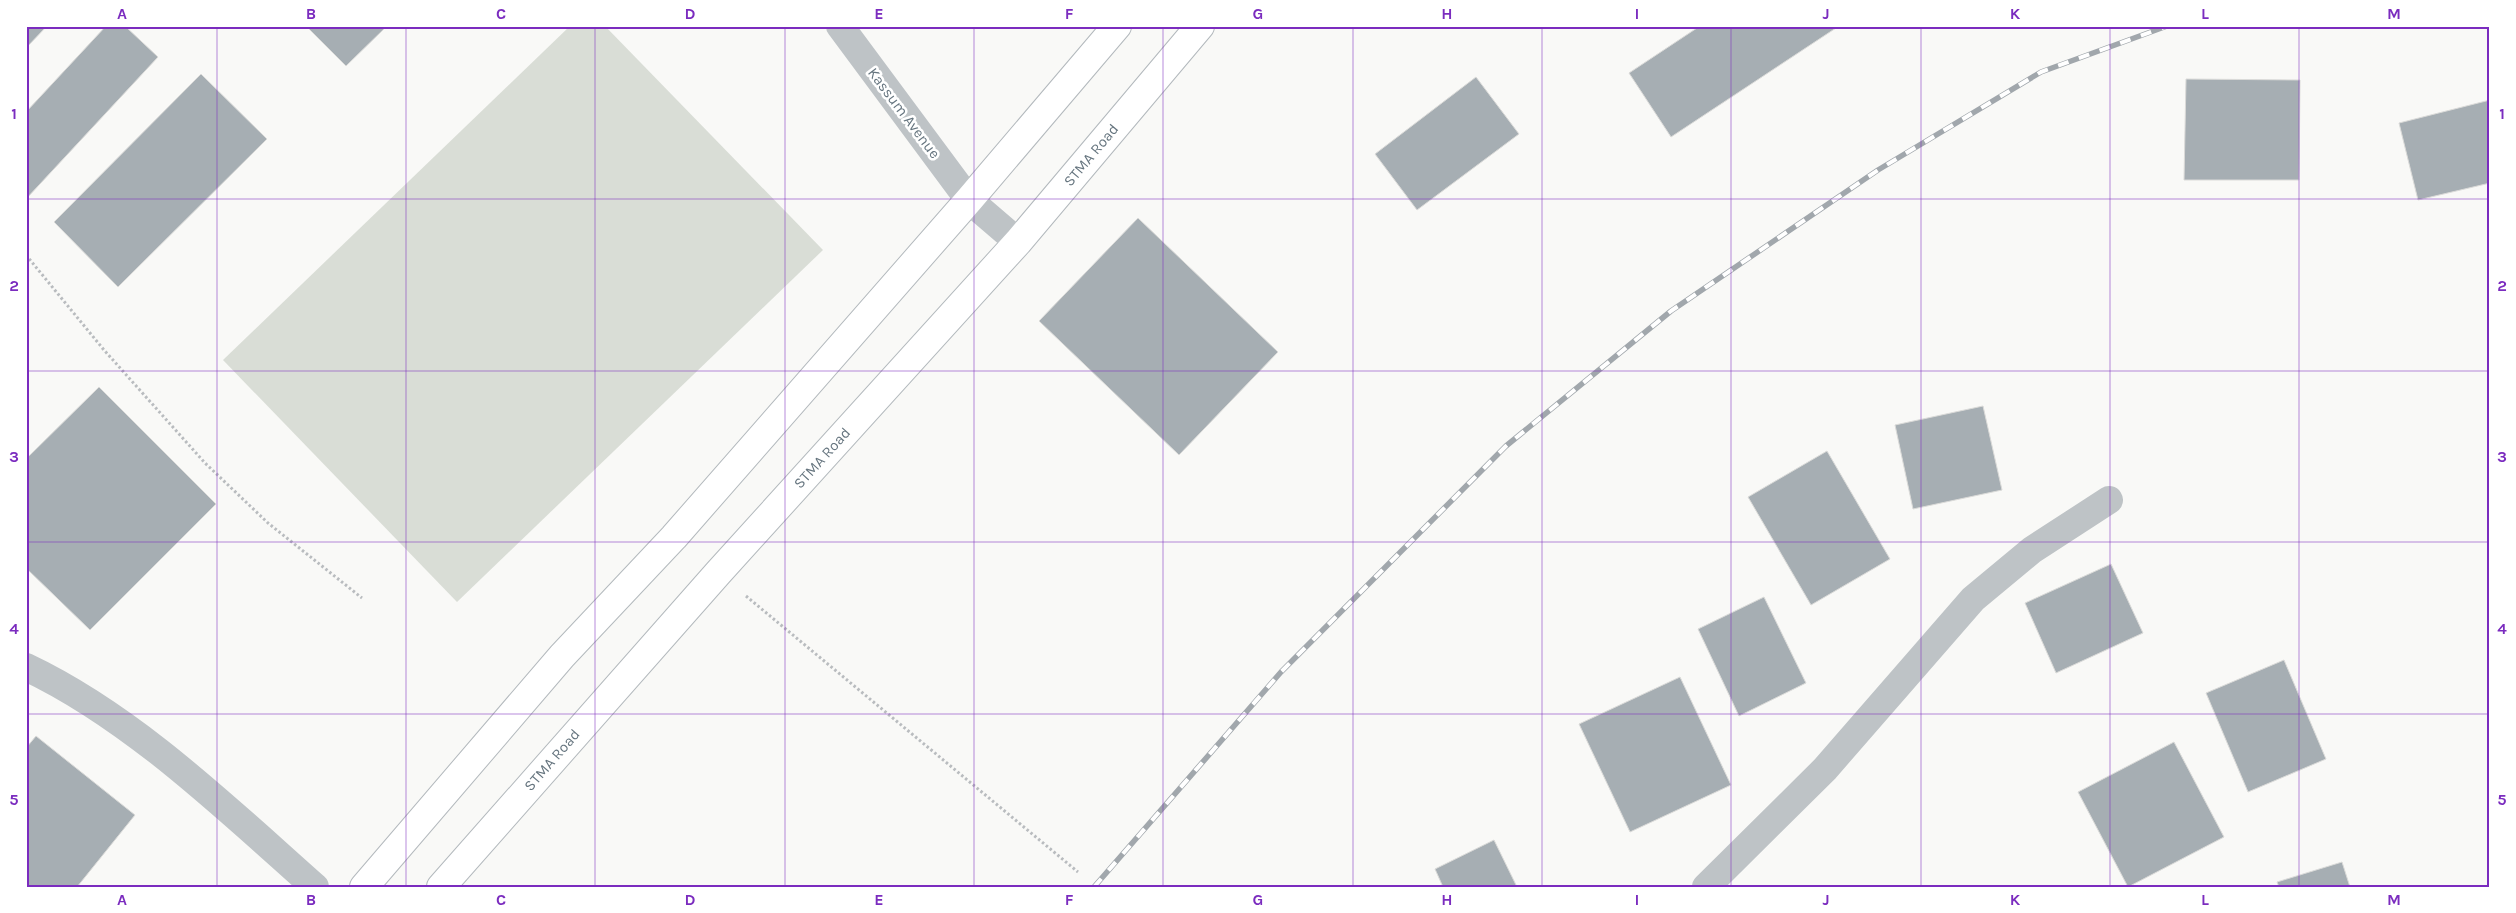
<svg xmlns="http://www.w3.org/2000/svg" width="2516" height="913" viewBox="0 0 2516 913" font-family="Karla,sans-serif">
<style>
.green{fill:#d9ddd6}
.building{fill:#a6aeb3;stroke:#dbdbd9}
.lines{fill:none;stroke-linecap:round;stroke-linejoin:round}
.secondary-casing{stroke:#b3b9bd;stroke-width:30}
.path{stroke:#b9bcbf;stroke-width:3;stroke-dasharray:2.5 2.5;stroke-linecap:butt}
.street{stroke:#bec3c6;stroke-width:28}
.secondary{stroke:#fff;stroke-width:28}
.rail-casing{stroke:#a1a7ac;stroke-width:5.5}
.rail{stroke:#fff;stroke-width:4;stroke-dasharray:11;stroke-linecap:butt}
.grid{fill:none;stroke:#7b2cbf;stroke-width:1;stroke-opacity:0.55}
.labels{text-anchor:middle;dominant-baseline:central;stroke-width:5;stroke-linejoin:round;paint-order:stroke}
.street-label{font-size:15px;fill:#66757f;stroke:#fff}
.neatline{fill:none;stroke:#7b2cbf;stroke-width:2}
.grid-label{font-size:16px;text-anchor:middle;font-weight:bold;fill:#7b2cbf}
</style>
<rect width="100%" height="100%" fill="#f9f9f7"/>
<polygon class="green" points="570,26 605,26 823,250 457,602 223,360"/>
<g class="building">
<polygon points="26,26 47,26 26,48"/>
<polygon points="106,26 125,26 158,57 26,199 26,112"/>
<polygon points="306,26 387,26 346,66"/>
<polygon points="1700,26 1839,26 1671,137 1629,73"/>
<polygon points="201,74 267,139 118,287 54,222"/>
<polygon points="1476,77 1519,134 1417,210 1375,154"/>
<polygon points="2186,79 2300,80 2299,180 2184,180"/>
<polygon points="2490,100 2490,183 2418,200 2399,123"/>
<polygon points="1138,218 1278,352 1179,455 1039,321"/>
<polygon points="99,387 216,504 90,630 26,568 26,459"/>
<polygon points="1983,406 2002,490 1913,509 1895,425"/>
<polygon points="1827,451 1890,559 1811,605 1748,497"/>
<polygon points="2111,564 2143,633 2056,673 2025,603"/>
<polygon points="1764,597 1806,683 1739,716 1698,629"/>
<polygon points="2284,660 2326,759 2248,792 2206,693"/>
<polygon points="1680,677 1731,785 1630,832 1579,724"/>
<polygon points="36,736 135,815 77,887 26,887 26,748"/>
<polygon points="2174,742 2224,837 2128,887 2078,792"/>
<polygon points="1494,840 1517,887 1443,887 1435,869"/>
<polygon points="2342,862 2350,887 2279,887 2277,882"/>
</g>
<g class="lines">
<g class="secondary-casing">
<g id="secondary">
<polyline points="364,887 562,656 674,537 969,200 1117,26"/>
<polyline points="441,887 718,573 1018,242 1200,26"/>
</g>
</g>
<g class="path">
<polyline points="26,255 104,350 205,463 268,523 362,598"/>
<polyline points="746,596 1078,872"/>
</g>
<g class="street">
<polyline points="840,26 969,200 1018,242"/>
<path d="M26,667C132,717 227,809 315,887"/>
<polyline points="1706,887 1825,769 1973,599 2032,550 2109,500"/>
</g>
<use href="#secondary" class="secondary"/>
<g class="rail-casing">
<polyline id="rail" points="1094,887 1281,672 1506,446 1671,311 1878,170 2041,72 2167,26"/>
</g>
<use href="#rail" class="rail"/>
</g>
<path class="grid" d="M217,26V887M406,26V887M595,26V887M785,26V887M974,26V887M1163,26V887M1353,26V887M1542,26V887M1731,26V887M1921,26V887M2110,26V887M2299,26V887M26,199H2490M26,371H2490M26,542H2490M26,714H2490"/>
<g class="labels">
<g class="street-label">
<text transform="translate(904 113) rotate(53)">Kassum Avenue</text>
<text transform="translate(1091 155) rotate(-50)">STMA Road</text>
<text transform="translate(822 458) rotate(-48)">STMA Road</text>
<text transform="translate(552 760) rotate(-49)">STMA Road</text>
</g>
</g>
<rect width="2516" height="913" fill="none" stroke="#ffffff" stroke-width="55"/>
<rect x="28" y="28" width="2460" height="858" class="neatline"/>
<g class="grid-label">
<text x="122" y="19">A</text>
<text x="311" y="19">B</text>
<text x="501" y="19">C</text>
<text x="690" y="19">D</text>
<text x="879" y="19">E</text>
<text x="1069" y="19">F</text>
<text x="1258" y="19">G</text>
<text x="1447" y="19">H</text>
<text x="1637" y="19">I</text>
<text x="1826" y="19">J</text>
<text x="2015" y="19">K</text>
<text x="2205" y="19">L</text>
<text x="2394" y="19">M</text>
<text x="14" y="119">1</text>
<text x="2502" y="119">1</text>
<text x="14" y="291">2</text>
<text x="2502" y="291">2</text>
<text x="14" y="462">3</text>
<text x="2502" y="462">3</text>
<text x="14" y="634">4</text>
<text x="2502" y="634">4</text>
<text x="14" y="805">5</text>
<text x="2502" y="805">5</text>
<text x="122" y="905">A</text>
<text x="311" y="905">B</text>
<text x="501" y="905">C</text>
<text x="690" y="905">D</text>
<text x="879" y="905">E</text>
<text x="1069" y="905">F</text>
<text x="1258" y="905">G</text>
<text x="1447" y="905">H</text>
<text x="1637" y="905">I</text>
<text x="1826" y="905">J</text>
<text x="2015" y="905">K</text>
<text x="2205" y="905">L</text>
<text x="2394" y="905">M</text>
</g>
</svg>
